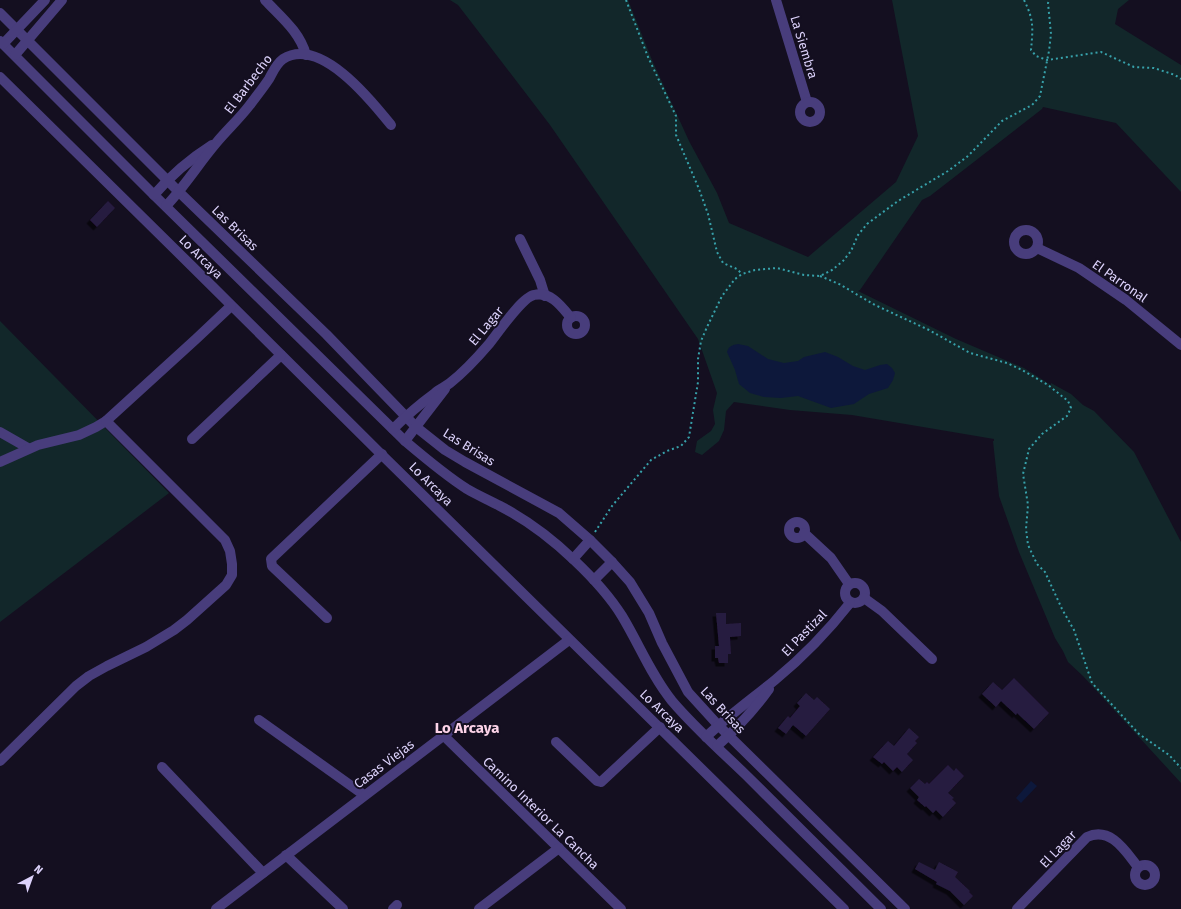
<svg xmlns="http://www.w3.org/2000/svg" width="1181" height="909" viewBox="0 0 1181 909" font-family="'Fira Sans',sans-serif">
<style>
.green{fill:#12272a}
.water{fill:#0d183b}
.building{fill:#281c40;filter:url(#shadow)}
.lines{fill:none;stroke-linecap:round;stroke-linejoin:round}
.path{stroke:#37a1aa;stroke-width:2;stroke-dasharray:2 3;stroke-linecap:butt}
.minor{stroke:#483d7c;stroke-width:10}
.labels{text-anchor:middle;dominant-baseline:central;stroke-width:4;stroke-linejoin:round;paint-order:stroke}
.street-label{font-size:13px;fill:#dcd2fb;stroke:#140f20}
.quarter-label{font-size:15px;font-weight:bold;fill:#fcd3e8;stroke:#140f20}
</style>
<defs>
<filter id="shadow"><feDropShadow dx="-3.5" dy="3.5" stdDeviation="0" flood-color="#0009"/></filter>
</defs>
<rect width="100%" height="100%" fill="#140f20"/>
<g class="green">
<polygon points="450,0 628,0 652,60 689,141 717,193 729,223 808,257 896,182 918,136 892,0 1129,0 1118,9 1115,24 1181,65 1181,192 1116,123 1043,107 1042,109 930,196 922,200 860,290 858,291 956,339 1024,368 1051,385 1051,383 1071,394 1083,405 1094,411 1134,452 1181,542 1181,783 1083,676 1068,662 1063,651 1055,638 1019,552 999,496 993,441 994,441 994,439 852,415 790,410 734,402 726,411 724,430 719,441 702,455 695,452 697,441 711,431 715,424 713,410 717,393 698,339 550,125 475,27 458,5"/>
<polygon points="0,321 169,493 0,622"/>
</g>
<g class="water">
<path d="M738,344L748,346L768,359L784,363L798,361L804,357L825,352L838,357L853,366L865,370L880,365L887,364L892,368L895,373L893,380L888,388L869,394L854,404L831,408L798,396L781,398L764,397L750,393L739,384L735,370L727,352C729,346 732,345 738,344Z"/>
<polygon points="1031,781 1037,786 1021,803 1016,798"/>
</g>
<g class="building">
<polygon points="108,201 115,208 97,227 90,220"/>
<polygon points="716,613 726,613 726,624 741,623 741,636 730,637 731,654 728,654 728,663 719,663 718,658 715,658 715,646 719,646"/>
<polygon points="1014,678 1049,713 1034,729 1017,713 1016,715 1001,701 996,707 982,694 993,682 1002,690"/>
<polygon points="806,693 814,700 817,697 830,709 806,736 793,725 786,734 778,728 788,716 790,718 800,706 797,703"/>
<polygon points="909,728 919,737 915,741 917,743 907,754 913,760 902,772 897,767 893,771 884,762 882,764 873,757 888,741 894,746"/>
<polygon points="948,765 954,771 956,768 964,776 948,793 954,798 952,799 956,803 943,817 936,810 933,813 926,806 925,807 917,800 919,797 910,788 919,779 925,784 927,782 929,784"/>
<polygon points="919,862 935,870 939,862 958,872 955,877 970,891 969,892 973,896 964,905 950,891 936,884 937,882 915,869"/>
</g>
<g class="lines">
<g class="path">
<polyline points="626,0 648,57 676,116 676,135 699,189 708,214 717,252 723,263 737,269 742,274"/>
<path d="M1024,0C1034,20 1033,28 1031,50L1036,56L1047,60L1101,52L1134,67L1154,68L1175,75L1181,79"/>
<polyline points="820,276 839,284 875,305 929,330 970,353 1007,363 1022,370 1048,385 1068,401 1071,408 1067,416 1042,434 1029,449 1023,474 1028,505 1026,529 1028,545 1037,564 1045,572 1062,609 1074,630 1092,683 1139,734 1169,755 1181,768"/>
<polyline points="595,532 612,506 651,460 667,451 681,446 689,437 698,382 698,359 701,341 707,327 722,296 735,279 742,274 755,270 777,268 804,275 820,276 832,270 843,261 851,251 858,235 867,224 898,201 948,171 968,156 1002,121 1032,105 1040,96 1049,51 1051,34 1048,3 1049,0"/>
</g>
<g class="minor">
<path d="M265,0C281,17 300,32 306,55"/>
<polyline points="776,0 807,102"/>
<polyline points="0,13 179,192 326,334 416,427 445,450 465,462 559,513 590,540 612,562 630,582 649,613 662,643 688,692 718,725 905,909"/>
<path d="M0,41L154,195L405,441C425,458 445,475 467,489C477,495 489,500 500,506C527,520 552,539 574,560C592,577 609,595 622,616C639,644 651,675 672,701C694,727 721,751 746,775C791,820 836,864 881,909"/>
<polyline points="3,44 45,0"/>
<polyline points="15,55 62,0"/>
<path d="M0,77C128,202 254,328 381,454C535,606 690,757 844,909"/>
<circle cx="810" cy="112" r="10"/>
<path d="M154,195C171,175 190,159 212,145"/>
<path d="M166,206C185,186 199,163 217,142C227,130 239,119 249,106C256,97 263,88 269,79C273,72 276,64 283,59C320,36 371,100 391,125"/>
<circle cx="1026" cy="242" r="12"/>
<polyline points="520,239 540,280 545,296"/>
<polyline points="1037,248 1079,268 1126,300 1181,345"/>
<circle cx="576" cy="325" r="9"/>
<path d="M393,429C406,416 420,404 435,393C439,389 445,387 450,383C464,372 477,358 489,344C498,333 522,297 534,295C551,291 562,307 571,318"/>
<polyline points="0,432 28,448"/>
<polyline points="192,439 281,355"/>
<polyline points="405,441 445,389"/>
<polyline points="0,462 38,445 79,435 96,427 106,421 196,339 231,306"/>
<circle cx="797" cy="530" r="8"/>
<polyline points="804,533 831,558 849,584"/>
<polyline points="573,559 590,540"/>
<polyline points="594,580 612,562"/>
<circle cx="855" cy="593" r="10"/>
<polyline points="864,598 882,611 932,659"/>
<polyline points="327,618 272,566 271,559 382,454"/>
<polyline points="259,720 364,795"/>
<polyline points="443,735 621,909"/>
<path d="M706,737C728,716 752,699 775,680C803,657 828,631 850,603"/>
<polyline points="556,742 597,781 601,782 660,727"/>
<path d="M717,746C736,729 754,710 769,689"/>
<polyline points="0,761 76,686 89,676 107,666 146,647 174,630 187,620 226,585 232,575 232,564 230,551 225,540 106,421"/>
<polyline points="162,767 263,873"/>
<polyline points="286,855 343,909"/>
<circle cx="1145" cy="875" r="10"/>
<polyline points="216,909 569,640"/>
<polyline points="393,909 397,905"/>
<polyline points="479,909 559,848"/>
<path d="M1017,909L1087,837C1111,826 1126,852 1138,867"/>
</g>
</g>
<g class="labels">
<g class="street-label">
<text transform="translate(804 47) rotate(73)">La Siembra</text>
<text transform="translate(248 84) rotate(-53)">El Barbecho</text>
<text transform="translate(235 228) rotate(44)">Las Brisas</text>
<text transform="translate(201 257) rotate(45)">Lo Arcaya</text>
<text transform="translate(1120 281) rotate(35)">El Parronal</text>
<text transform="translate(486 326) rotate(-50)">El Lagar</text>
<text transform="translate(469 447) rotate(32)">Las Brisas</text>
<text transform="translate(431 484) rotate(45)">Lo Arcaya</text>
<text transform="translate(804 633) rotate(-46)">El Pastizal</text>
<text transform="translate(723 710) rotate(47)">Las Brisas</text>
<text transform="translate(662 711) rotate(44)">Lo Arcaya</text>
<text transform="translate(384 764) rotate(-37)">Casas Viejas</text>
<text transform="translate(541 813) rotate(44)">Camino Interior La Cancha</text>
<text transform="translate(1058 849) rotate(-46)">El Lagar</text>
</g>
<g class="quarter-label">
<text x="467" y="728">Lo Arcaya</text>
</g>
</g>
<g transform="translate(32 877) rotate(41)" stroke="#140f20" stroke-width="3" paint-order="stroke">
<path d="M0-3L7 15L0 10L-7 15Z" fill="#dcd2fb"/>
<text y="-6" font-size="11" font-weight="bold" text-anchor="middle" fill="#dcd2fb">N</text>
</g>
</svg>
